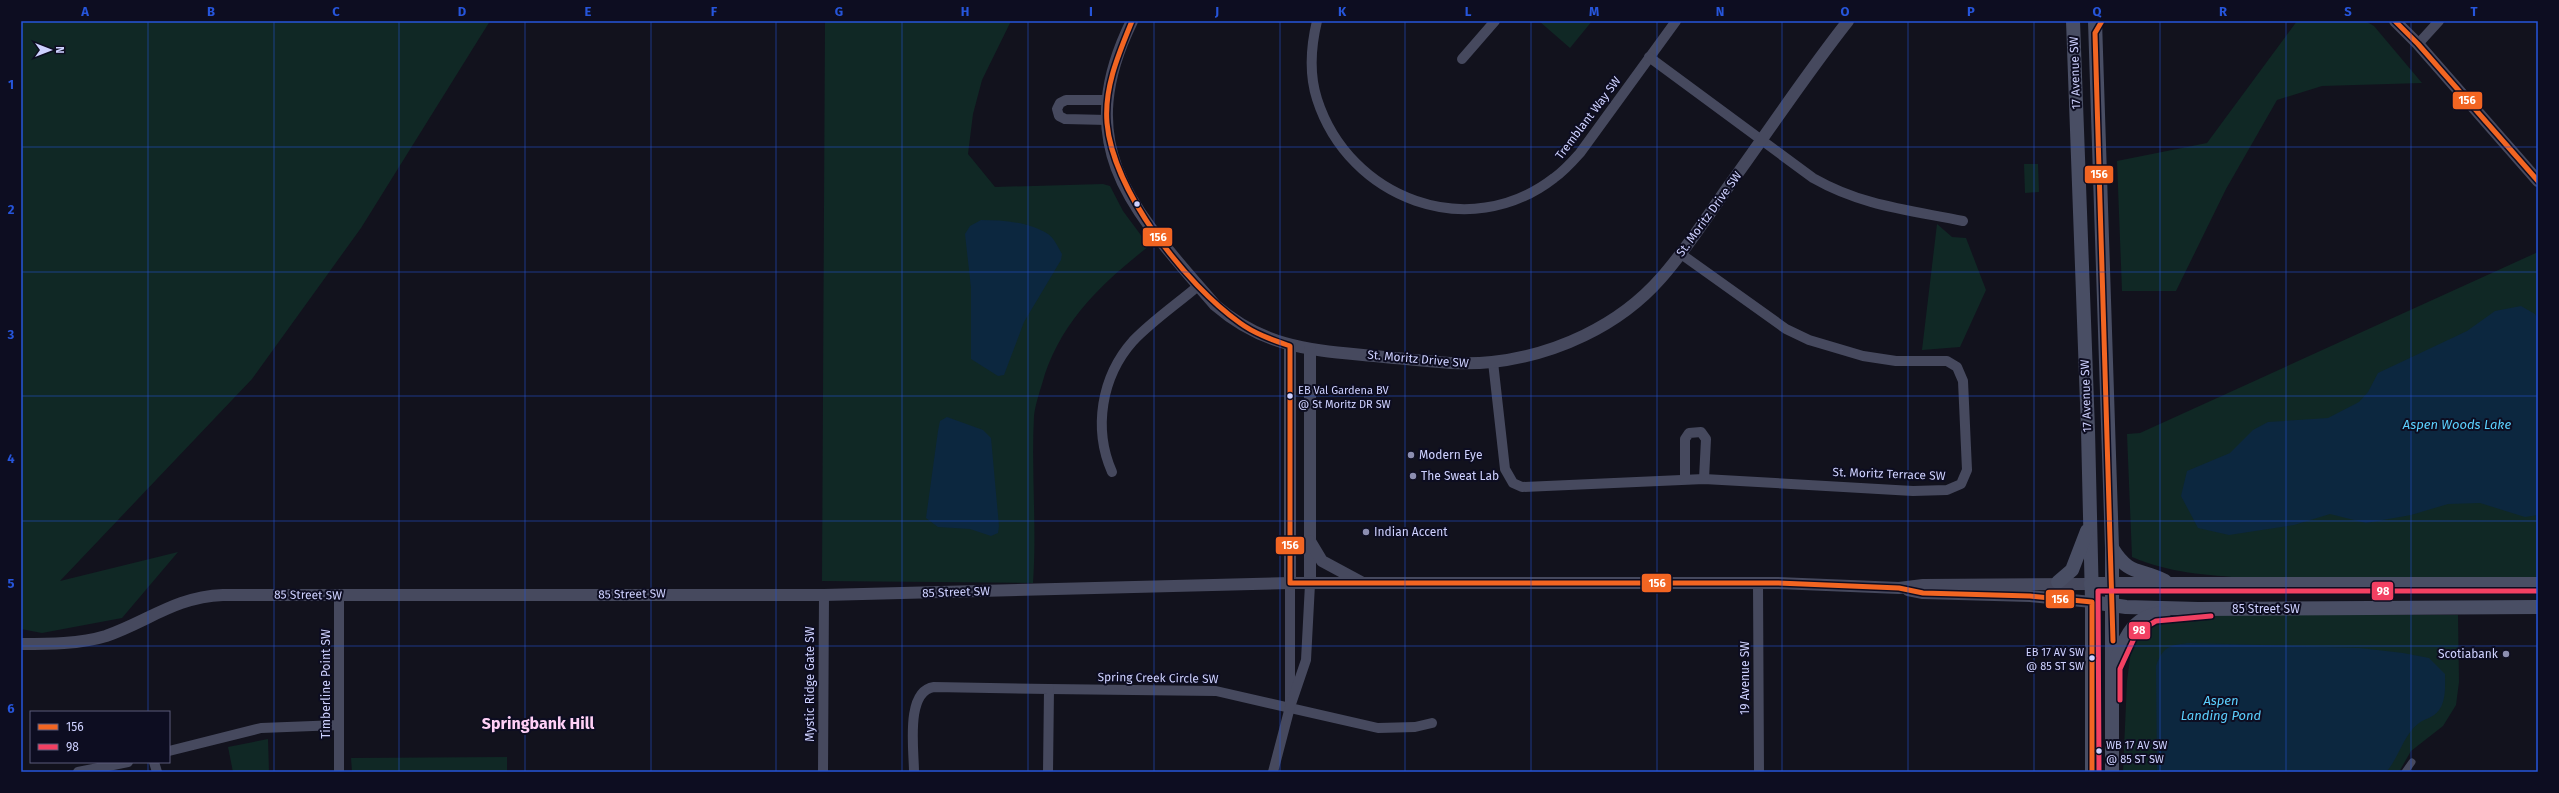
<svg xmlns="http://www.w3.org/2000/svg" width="2559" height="793" viewBox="0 0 2559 793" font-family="'Fira Sans',sans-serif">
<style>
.green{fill:#102825}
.water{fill:#0c273f}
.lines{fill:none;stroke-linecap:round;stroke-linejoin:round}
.pedestrian{stroke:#46495e;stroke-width:7}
.minor{stroke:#46495e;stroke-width:10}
.tertiary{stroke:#46495e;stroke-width:12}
.secondary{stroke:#494e64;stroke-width:14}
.bus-1-casing{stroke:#0d0d21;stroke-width:8}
.bus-2-casing{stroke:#0d0d21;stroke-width:8}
.bus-1{stroke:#f26522;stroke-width:5}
.bus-2{stroke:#f24062;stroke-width:5}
.grid{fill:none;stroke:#2655da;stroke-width:1;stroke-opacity:0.55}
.bus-dot{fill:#ced1ff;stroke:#0d0d21;stroke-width:1.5}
.poi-dot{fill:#8c8eb0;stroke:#0d0d21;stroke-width:1.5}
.labels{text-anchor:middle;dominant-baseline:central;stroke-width:4;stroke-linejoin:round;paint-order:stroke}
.bus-label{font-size:11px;fill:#ced1ff;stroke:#0d0d21;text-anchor:start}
.street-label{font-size:12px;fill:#ced1ff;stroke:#0d0d21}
.poi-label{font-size:12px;fill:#ced1ff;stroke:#0d0d21;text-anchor:start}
.water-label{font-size:13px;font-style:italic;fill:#5cd1ff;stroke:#0d0d21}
.district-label{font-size:16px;font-weight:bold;fill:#ffd0f6;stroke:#0d0d21}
.line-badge{stroke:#0d0d21;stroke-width:1.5}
.badge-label{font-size:11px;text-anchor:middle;font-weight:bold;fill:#fff}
.neatline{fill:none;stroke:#2655da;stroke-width:1.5}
.grid-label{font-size:13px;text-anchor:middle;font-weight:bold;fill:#2655da}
</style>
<rect width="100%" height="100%" fill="#12121d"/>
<g class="green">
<polygon points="21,21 490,21 361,228 252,379 60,581 178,552 122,618 42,633 21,629"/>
<path d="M825,21H1011L982,80L973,114L968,154L995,187L1103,184L1110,186L1123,211L1149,246C1101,284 1059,323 1042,384C1039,394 1035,406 1034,416C1031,472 1037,527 1033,583L822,581Z"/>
<polygon points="1539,21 1592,21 1570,48"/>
<polygon points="2297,21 2365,21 2374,26 2422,83 2322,86 2277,100 2226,189 2176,291 2122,291 2117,161 2207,143"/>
<polygon points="2024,164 2038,164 2039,192 2025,193"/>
<polygon points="1937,224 1952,237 1966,238 1986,290 1960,347 1922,350"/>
<path d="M2538,252V577L2246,578C2208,575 2168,573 2132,557L2127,434L2140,433Z"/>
<polygon points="2206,614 2458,615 2459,682 2456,705 2443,726 2411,751 2399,772 2123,772 2127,681 2133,635 2148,621"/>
<polygon points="268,739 269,772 233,772 228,747"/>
<polygon points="507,757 507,772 352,772 351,758"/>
</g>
<g class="water">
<path d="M981,220C1003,220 1029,222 1048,234C1054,238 1058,247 1062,254L1061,260L1024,322L1004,375L998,376L971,359V288L965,234L970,226Z"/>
<polygon points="2521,306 2535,314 2538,319 2538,515 2525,517 2480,503 2448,504 2411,515 2366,523 2330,514 2294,525 2229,535 2198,528 2181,496 2187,471 2230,453 2253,430 2268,422 2328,418 2359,402 2368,392 2378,373 2467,331 2495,311"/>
<polygon points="947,417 983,430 991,438 999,526 998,533 991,536 970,529 938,527 926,518 938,431 940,421"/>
<path d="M2191,643L2360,648L2403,653L2429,658L2445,674C2445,685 2446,697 2441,707C2436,717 2426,718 2419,723C2403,735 2399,758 2386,772H2157L2156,666C2164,645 2170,645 2191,643Z"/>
</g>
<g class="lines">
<polyline class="pedestrian" points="2405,772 2412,762"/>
<g class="minor">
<path d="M1317,21C1311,46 1309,74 1317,99C1349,199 1469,244 1554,178C1564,171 1572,162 1580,153L1676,21"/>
<polyline points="2418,44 2439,21"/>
<path d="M1649,57L1813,178C1862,206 1909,210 1963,221"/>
<polyline points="1462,59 1495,21"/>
<polyline points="1107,120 1065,119 1059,116 1057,109 1060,103 1066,100 1107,100"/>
<polyline points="1493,362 1505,469 1513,483 1522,487 1704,479 1913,491 1947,490 1961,484 1967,470 1963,381 1957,367 1947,361 1896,361 1863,356 1809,340 1786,329 1681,254"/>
<path d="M1112,472C1093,429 1101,377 1133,341C1152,321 1177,304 1198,286"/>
<polyline points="1685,479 1685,439 1689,433 1701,432 1706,439 1704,479"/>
<polyline points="1758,584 1759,772"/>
<polyline points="1049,689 1216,691 1378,728 1415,727 1432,723"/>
<polyline points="1290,703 1290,583"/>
<polyline points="169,751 261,728 339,725"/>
<polyline points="154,762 157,772"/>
<polyline points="78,772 128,762"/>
<polyline points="339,772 339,596"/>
<polyline points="823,772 824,595"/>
<path d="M914,772C914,750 905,691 934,687L1049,689L1048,772"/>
<polyline points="1273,772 1290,707 1306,660 1310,584"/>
</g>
<g class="tertiary">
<path d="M1132,21C1069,149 1135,212 1215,305C1268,351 1318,350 1384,357C1420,360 1456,366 1492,362C1555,355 1619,326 1661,278C1686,250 1706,218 1728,187C1768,132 1806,74 1848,21"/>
<polyline points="2395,21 2418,44 2538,181"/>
<polyline points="1310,349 1310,584"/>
<polyline points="1310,541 1322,561 1361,582"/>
<polyline points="1290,583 1290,346"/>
<polyline points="1908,590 1923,593 2030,596 2092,602"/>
<path d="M21,644C48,644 80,644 106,636C149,621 175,597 223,595H824L1290,583H1778L1899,588L1923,585L2091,584"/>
</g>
<g class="secondary">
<polyline points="2073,21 2088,430 2092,602 2092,772"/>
<polyline points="2095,21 2112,548 2112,772"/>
<path d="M2112,548C2129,576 2139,568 2165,581"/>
<polyline points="2058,582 2072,570 2087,531"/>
<polyline points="2091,584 2538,584"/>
<polyline points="2092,602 2126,607 2198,609 2538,607"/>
<path d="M2116,660C2126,635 2135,615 2164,613"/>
</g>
<g class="bus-1-casing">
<g id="bus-1">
<path d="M1132,21C1119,53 1104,87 1107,123C1113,191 1186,285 1240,323C1255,334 1273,340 1290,346V583H1778L1899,588L1923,593L2030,596L2092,602V772"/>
<polyline points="2102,21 2095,33 2113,641"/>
<polyline points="2395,21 2418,44 2538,181"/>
</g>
</g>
<g class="bus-2-casing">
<g id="bus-2">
<polyline points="2120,700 2120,669 2137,632 2156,621 2211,616"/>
<polyline points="2099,772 2098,591 2538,591"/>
</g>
</g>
<use href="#bus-1" class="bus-1"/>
<use href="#bus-2" class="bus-2"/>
</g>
<path class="grid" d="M148,21V712M274,21V772M399,21V772M525,21V772M651,21V772M776,21V772M902,21V772M1028,21V772M1154,21V772M1280,21V772M1405,21V772M1531,21V772M1657,21V772M1782,21V772M1908,21V772M2034,21V772M2160,21V772M2286,21V772M2411,21V772M21,147H2538M21,272H2538M21,396H2538M21,521H2538M21,646H2538M148,762V772"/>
<g class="bus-dot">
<circle cx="1137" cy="204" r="3.5"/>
<circle cx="1290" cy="396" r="3.5"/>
<circle cx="2092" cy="658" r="3.5"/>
<circle cx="2099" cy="751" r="3.5"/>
</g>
<g class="poi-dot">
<circle cx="1411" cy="455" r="4"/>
<circle cx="1413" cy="476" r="4"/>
<circle cx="1366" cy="532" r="4"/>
<circle cx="2506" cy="654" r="4"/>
</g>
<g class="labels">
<g class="bus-label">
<text x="1298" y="390">EB Val Gardena BV<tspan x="1298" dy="14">@ St Moritz DR SW</tspan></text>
<text x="2084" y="652" text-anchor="end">EB 17 AV SW<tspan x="2084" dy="14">@ 85 ST SW</tspan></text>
<text x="2106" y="745">WB 17 AV SW<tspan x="2106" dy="14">@ 85 ST SW</tspan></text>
</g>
<g class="street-label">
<text transform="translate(2075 73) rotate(-92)">17 Avenue SW</text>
<text transform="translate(1588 118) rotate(-53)">Tremblant Way SW</text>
<text transform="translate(1709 214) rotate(-54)">St. Moritz Drive SW</text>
<text transform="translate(1418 359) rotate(5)">St. Moritz Drive SW</text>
<text transform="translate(2086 396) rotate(-92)">17 Avenue SW</text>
<text transform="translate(1889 474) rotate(2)">St. Moritz Terrace SW</text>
<text transform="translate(956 592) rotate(-2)">85 Street SW</text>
<text transform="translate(632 594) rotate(-1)">85 Street SW</text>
<text transform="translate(308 595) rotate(1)">85 Street SW</text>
<text x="2266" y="609">85 Street SW</text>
<text transform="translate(1158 678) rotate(1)">Spring Creek Circle SW</text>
<text transform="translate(1745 678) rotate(-90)">19 Avenue SW</text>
<text transform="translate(326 684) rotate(-90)">Timberline Point SW</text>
<text transform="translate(810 684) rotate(-90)">Mystic Ridge Gate SW</text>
</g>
<g class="poi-label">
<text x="1419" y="455">Modern Eye</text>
<text x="1421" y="476">The Sweat Lab</text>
<text x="1374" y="532">Indian Accent</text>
<text x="2498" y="654" text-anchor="end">Scotiabank</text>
</g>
<g class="water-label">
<text x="2457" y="424">Aspen Woods Lake</text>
<text x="2221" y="700">Aspen<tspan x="2221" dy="15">Landing Pond</tspan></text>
</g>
<g class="district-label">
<text x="538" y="723">Springbank Hill</text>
</g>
</g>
<g class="line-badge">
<rect x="2452" y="91" width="31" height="19" rx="4" fill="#f26522"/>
<rect x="2084" y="165" width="30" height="19" rx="4" fill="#f26522"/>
<rect x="1142" y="227" width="31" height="20" rx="4" fill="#f26522"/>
<rect x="1275" y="536" width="30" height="19" rx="4" fill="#f26522"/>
<rect x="1641" y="573" width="31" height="20" rx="4" fill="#f26522"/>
<rect x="2371" y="581" width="23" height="20" rx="4" fill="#f24062"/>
<rect x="2045" y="589" width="30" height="20" rx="4" fill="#f26522"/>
<rect x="2128" y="621" width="23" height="19" rx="4" fill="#f24062"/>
</g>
<g class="badge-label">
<text x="2467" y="104">156</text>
<text x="2099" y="178">156</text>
<text x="1158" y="241">156</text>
<text x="1290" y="549">156</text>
<text x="1657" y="587">156</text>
<text x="2383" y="595">98</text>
<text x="2060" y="603">156</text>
<text x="2139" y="634">98</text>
</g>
<rect width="2559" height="793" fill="none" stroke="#0d0d21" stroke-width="44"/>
<rect x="30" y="711" width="140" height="52" fill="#0d0d21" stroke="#5a5b7a"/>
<rect x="38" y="724" width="20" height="6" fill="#f26522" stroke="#5a5b7a"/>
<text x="66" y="731" font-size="12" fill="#ced1ff">156</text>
<rect x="38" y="744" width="20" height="6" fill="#f24062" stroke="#5a5b7a"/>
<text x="66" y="751" font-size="12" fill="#ced1ff">98</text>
<g transform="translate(50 50) rotate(90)" stroke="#0d0d21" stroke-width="3" paint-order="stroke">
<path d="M0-3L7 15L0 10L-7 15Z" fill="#ced1ff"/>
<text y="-6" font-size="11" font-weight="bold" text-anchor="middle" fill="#ced1ff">N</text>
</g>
<rect x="22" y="22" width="2515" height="749" class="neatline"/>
<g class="grid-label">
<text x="85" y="16">A</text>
<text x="211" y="16">B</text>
<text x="336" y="16">C</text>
<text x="462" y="16">D</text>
<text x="588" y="16">E</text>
<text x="714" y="16">F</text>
<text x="839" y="16">G</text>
<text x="965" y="16">H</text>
<text x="1091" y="16">I</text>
<text x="1217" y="16">J</text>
<text x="1342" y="16">K</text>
<text x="1468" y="16">L</text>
<text x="1594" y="16">M</text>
<text x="1720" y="16">N</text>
<text x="1845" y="16">O</text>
<text x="1971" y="16">P</text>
<text x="2097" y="16">Q</text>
<text x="2223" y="16">R</text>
<text x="2348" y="16">S</text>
<text x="2474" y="16">T</text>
<text x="11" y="89">1</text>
<text x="11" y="214">2</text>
<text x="11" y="339">3</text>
<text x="11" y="463">4</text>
<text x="11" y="588">5</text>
<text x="11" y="713">6</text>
</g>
</svg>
